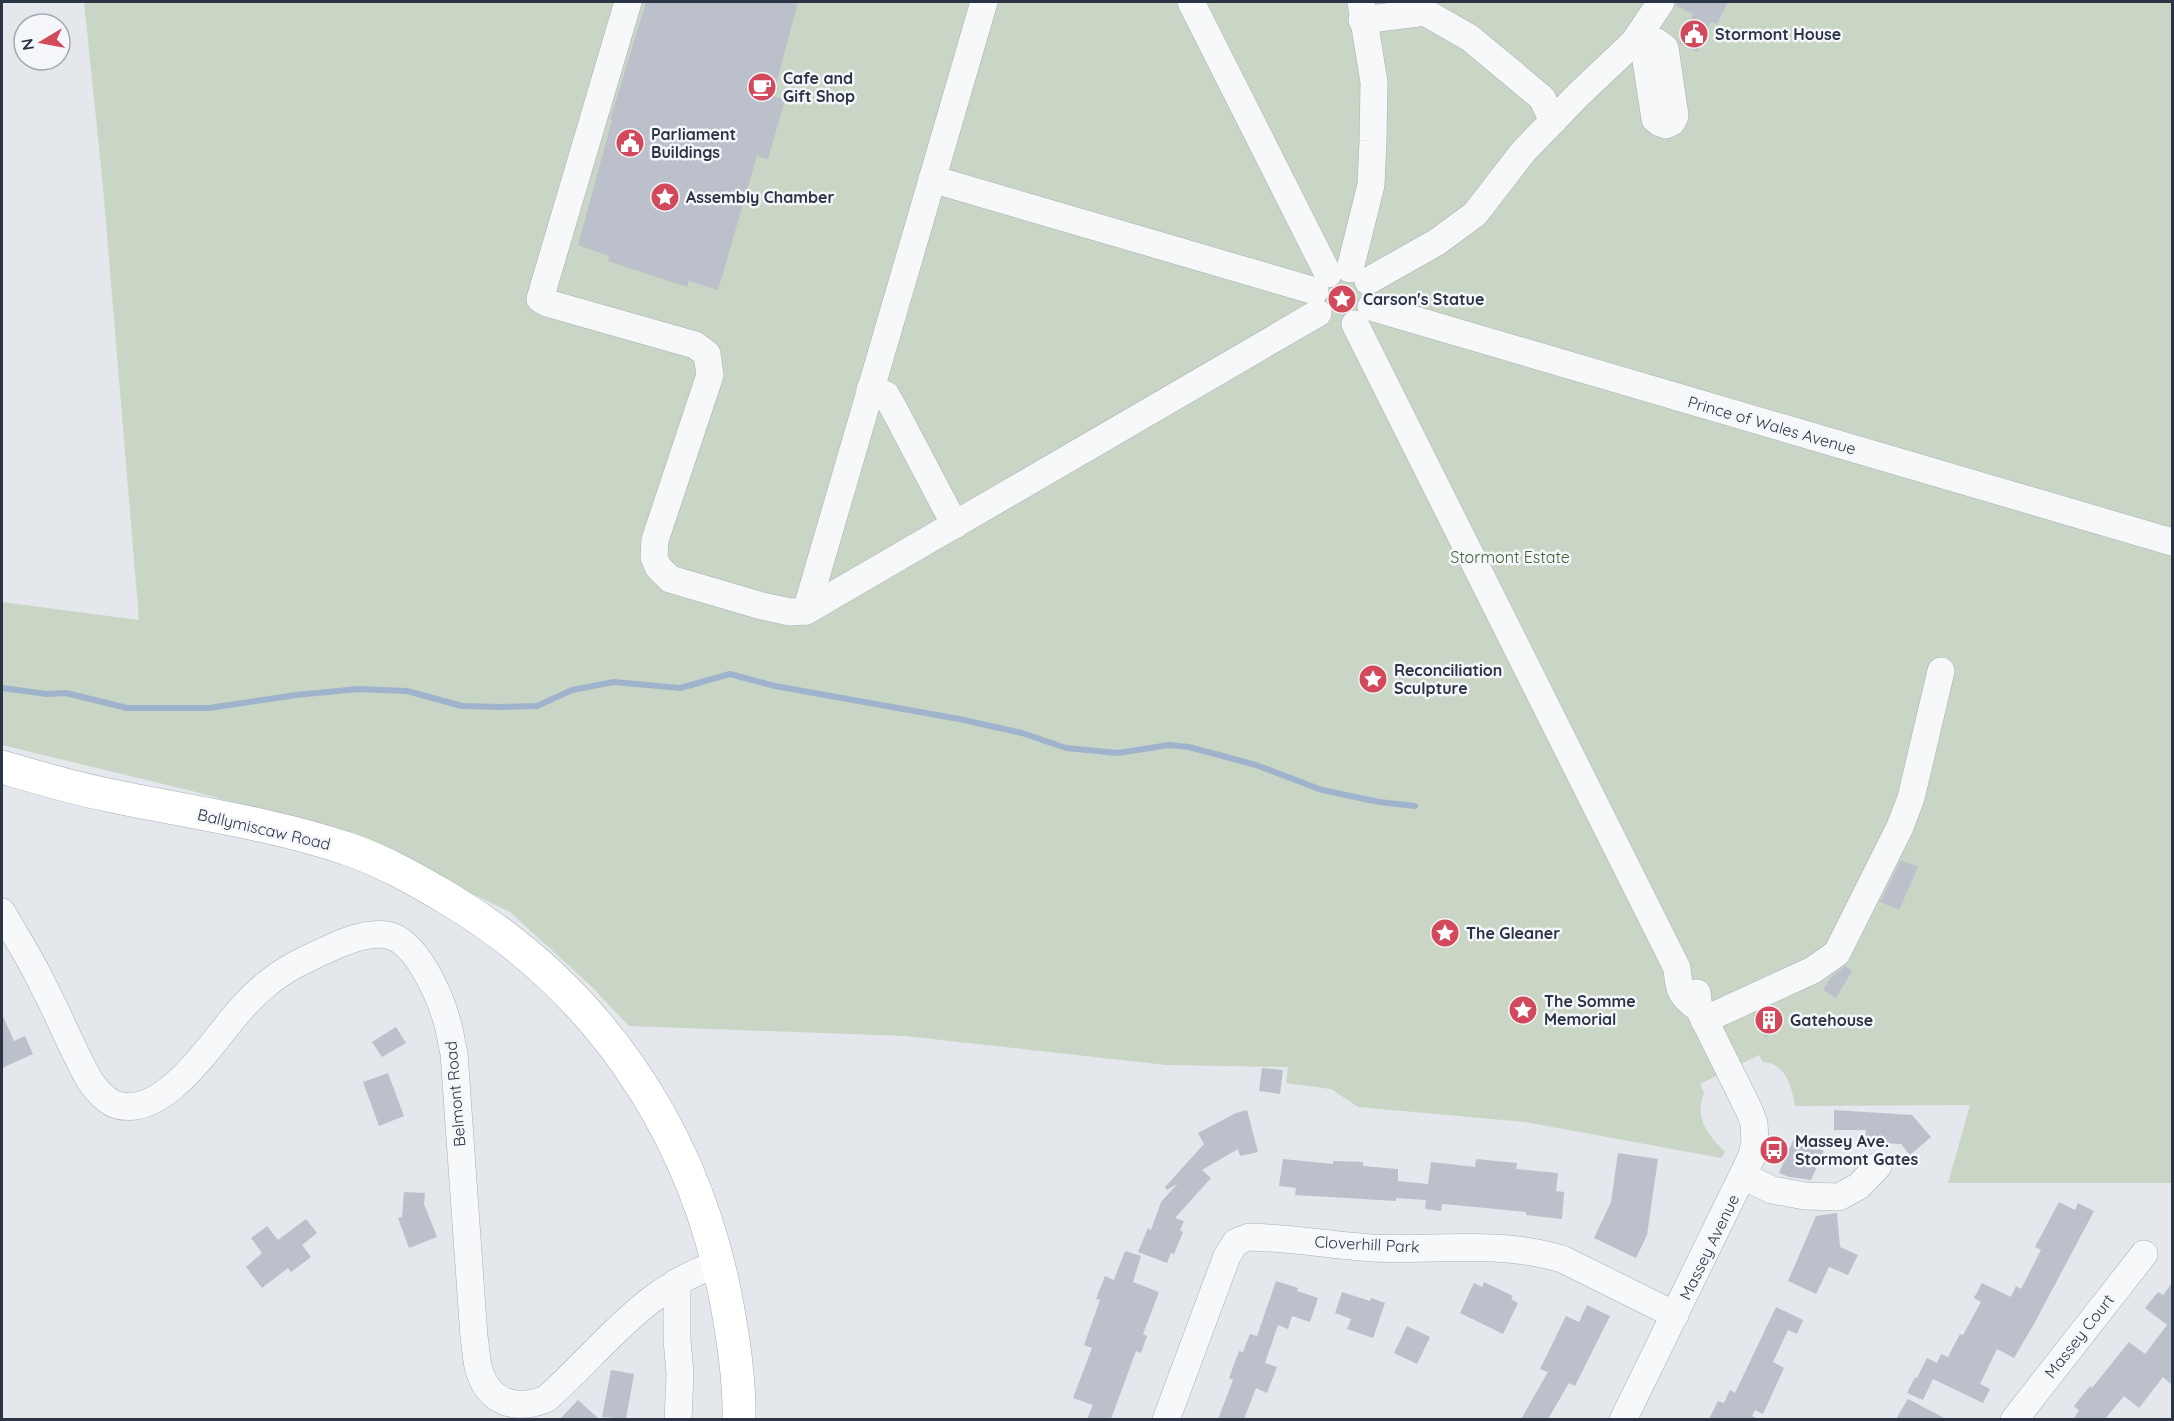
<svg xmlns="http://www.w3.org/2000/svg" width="2174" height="1421" viewBox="0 0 2174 1421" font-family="Quicksand,sans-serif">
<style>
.green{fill:#c9d6c5}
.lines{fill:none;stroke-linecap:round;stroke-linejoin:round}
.stream{stroke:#9fb4cc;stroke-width:6}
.building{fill:#bbc0ca}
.minor-casing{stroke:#a9aeb7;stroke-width:28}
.major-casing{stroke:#a3abb8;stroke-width:34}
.minor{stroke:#f7f8fa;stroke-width:27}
.major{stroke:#fff;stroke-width:33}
.labels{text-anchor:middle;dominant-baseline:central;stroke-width:5;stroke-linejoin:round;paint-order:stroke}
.poi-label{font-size:16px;font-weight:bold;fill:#2b3445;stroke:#f4f6f9;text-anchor:start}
.street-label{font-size:16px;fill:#2b3445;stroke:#f4f6f9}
.park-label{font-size:16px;fill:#3f6138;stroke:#f4f6f9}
</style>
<rect width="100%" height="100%" fill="#e4e7ec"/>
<path class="green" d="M84,2H2172V1183H1948L1970,1105L1795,1106C1792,1087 1786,1063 1763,1062L1759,1055L1700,1084L1704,1093C1694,1119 1708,1134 1725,1152L1721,1158L1525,1122L1358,1107L1331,1089L1286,1083L1288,1067L1166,1065L905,1036L629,1026L590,985L510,912L350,835L192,791L2,745V602L139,620L103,187Z"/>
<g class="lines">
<polyline class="stream" points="2,688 47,694 66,693 127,708 209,708 296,695 358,689 407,691 462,706 503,707 537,706 572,690 614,682 680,688 730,674 775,686 959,719 1022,733 1066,748 1118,753 1169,745 1189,747 1256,765 1322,790 1379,802 1415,806"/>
</g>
<g class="building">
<polygon points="646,2 798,2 773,96 785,100 768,159 757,156 718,290 689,281 687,287 608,261 609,256 578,245 612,120 610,120"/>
<polygon points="1676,2 1728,2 1717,24 1711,22 1697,52 1679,43 1693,14 1676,6"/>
<polygon points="1901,860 1918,867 1899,910 1880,902"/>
<polygon points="1845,966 1852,971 1836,998 1823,990 1830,978"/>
<polygon points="1774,1005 1784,1027 1765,1037 1754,1015"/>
<polygon points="2,1014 14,1041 25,1036 33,1054 2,1068"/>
<polygon points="396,1027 406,1043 382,1057 372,1042"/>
<polygon points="1262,1068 1283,1070 1280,1094 1259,1091"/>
<polygon points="388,1073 404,1116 379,1126 363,1082"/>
<polygon points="1247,1110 1258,1152 1240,1156 1238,1149 1202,1170 1211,1178 1175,1218 1184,1221 1180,1230 1183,1232 1174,1254 1171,1253 1167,1263 1138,1252 1148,1228 1151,1230 1161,1202 1178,1183 1167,1190 1165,1187 1204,1144 1198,1133 1236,1113"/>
<polygon points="1834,1110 1912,1115 1931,1137 1910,1155 1901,1144 1865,1142 1866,1130 1834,1130"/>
<polygon points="1794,1138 1824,1151 1811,1180 1789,1177 1779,1173"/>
<polygon points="1618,1153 1658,1159 1647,1235 1636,1258 1594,1238 1611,1202"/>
<polygon points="1283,1159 1333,1164 1333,1161 1363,1162 1363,1166 1398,1169 1398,1181 1428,1184 1431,1162 1475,1167 1476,1159 1517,1163 1516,1169 1558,1173 1556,1191 1564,1192 1562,1219 1526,1215 1526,1212 1465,1206 1442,1204 1441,1211 1425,1209 1426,1200 1396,1198 1396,1201 1295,1195 1296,1188 1279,1186"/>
<polygon points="404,1192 425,1193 424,1204 437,1237 409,1248 398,1218 402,1217"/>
<polygon points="2059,1202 2075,1210 2078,1203 2094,1211 2034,1324 2014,1358 1997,1349 1980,1384 1990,1389 1983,1403 1933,1379 1923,1400 1907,1393 1915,1377 1917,1378 1927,1358 1937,1363 1941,1354 1948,1357 1960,1334 1963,1335 1981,1302 1974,1298 1982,1283 2011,1297 2016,1286 2021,1289 2041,1250 2035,1247"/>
<polygon points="1837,1213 1840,1247 1858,1255 1848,1275 1829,1267 1816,1294 1788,1281 1816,1216"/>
<polygon points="306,1219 317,1233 302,1245 311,1257 291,1272 288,1268 262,1288 246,1267 262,1253 251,1238 267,1226 278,1240"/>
<polygon points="1125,1251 1141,1256 1133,1282 1159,1292 1143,1334 1147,1336 1141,1353 1136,1351 1111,1419 1087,1419 1093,1405 1073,1398 1092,1348 1084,1345 1100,1300 1096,1299 1105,1276 1114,1280"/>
<polygon points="1276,1281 1298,1288 1297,1291 1318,1298 1310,1322 1292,1316 1288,1329 1278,1325 1265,1363 1277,1367 1267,1393 1256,1388 1244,1419 1218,1419 1233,1380 1229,1378 1239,1351 1243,1352 1250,1334 1257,1336"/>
<polygon points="1484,1282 1513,1296 1511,1299 1518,1303 1503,1334 1460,1313 1474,1283 1482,1287"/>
<polygon points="2172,1283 2172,1385 2163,1377 2139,1408 2124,1396 2105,1419 2073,1419 2079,1411 2074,1406 2090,1386 2092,1388 2129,1342 2145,1354 2167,1325 2145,1308 2158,1292 2163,1295"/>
<polygon points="1342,1292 1370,1301 1371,1298 1385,1303 1373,1338 1347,1329 1351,1319 1335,1313"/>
<polygon points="1587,1305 1610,1316 1575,1386 1569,1383 1548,1419 1521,1419 1548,1372 1540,1369 1566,1316 1579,1322"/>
<polygon points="1776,1307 1803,1320 1797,1334 1788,1330 1773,1362 1784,1368 1763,1414 1755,1410 1752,1416 1759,1419 1709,1419 1718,1401 1724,1403 1730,1390 1735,1393"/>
<polygon points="1407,1326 1430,1337 1417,1364 1394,1353"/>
<polygon points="611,1370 634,1374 626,1419 602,1417"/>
<polygon points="1908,1399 1946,1419 1896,1419"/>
<polygon points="578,1400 599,1419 560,1419"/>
</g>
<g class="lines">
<g class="minor-casing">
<g id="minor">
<polyline points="628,2 540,299 547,303 695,345 707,354 710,375 655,540 654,557 658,567 670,579 762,606 790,612 806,611 1318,313"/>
<polyline points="1191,2 1328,274"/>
<polyline points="1421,10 1470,38 1542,98 1553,121"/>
<polyline points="1362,20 1418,13 1422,6 1422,2"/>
<polygon points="1639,35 1657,42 1665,48 1675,116 1672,122 1666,125 1660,123 1655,119 1645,54"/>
<polyline points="932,179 1315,291"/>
<polyline points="1350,269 1371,185 1373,141 1374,82 1361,2"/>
<polyline points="1368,281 1437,242 1475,214 1523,152 1578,95 1634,42 1661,2"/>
<polyline points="1371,307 2172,542"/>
<path d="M1355,324L1677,968C1679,991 1680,995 1699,1009"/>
<polyline points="870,389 886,395 894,409 955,525"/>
<polyline points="806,611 984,2"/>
<path d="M2,912C16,937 32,961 44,987C60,1018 73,1051 90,1081C96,1090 107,1102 117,1105C166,1119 214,1038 241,1009C249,1000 258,991 267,984C284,969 306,959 326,950C345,941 376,928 396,938C419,950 439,994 446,1018C450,1029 451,1042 454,1053L474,1337C476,1348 476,1360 479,1370C489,1403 516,1411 546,1399C601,1351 645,1286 719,1264"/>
<polyline points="1704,1020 1813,970 1837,953 1900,827 1911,798 1941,671"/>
<polyline points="1743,1176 1772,1190 1805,1196 1839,1197 1859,1186 1878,1166"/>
<polyline points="677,1282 677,1340 680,1373 678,1420"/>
<path d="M1166,1420L1227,1256L1236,1242L1249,1237C1290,1238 1331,1245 1372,1248C1435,1251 1501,1240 1562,1259L1675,1315"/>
<polyline points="1623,1420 1751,1158 1755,1142 1754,1123 1749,1110 1699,1009 1697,993"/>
<polyline points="2014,1420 2144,1254"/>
</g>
</g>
<g class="major-casing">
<path id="major" d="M2,767C36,777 72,788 108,795C188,812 271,823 348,849C383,861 415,879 447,898C595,986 691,1126 725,1294C733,1335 740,1378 739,1420"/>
</g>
<use href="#minor" class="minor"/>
<use href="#major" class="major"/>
</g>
<defs>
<g id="civic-disc" transform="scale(1.5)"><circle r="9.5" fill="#d1495b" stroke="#f4f6f9"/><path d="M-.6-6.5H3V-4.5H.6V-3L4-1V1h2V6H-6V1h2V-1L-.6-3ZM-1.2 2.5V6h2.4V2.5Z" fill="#fff"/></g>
<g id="cafe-disc" transform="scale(1.5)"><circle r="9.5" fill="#d1495b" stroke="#f4f6f9"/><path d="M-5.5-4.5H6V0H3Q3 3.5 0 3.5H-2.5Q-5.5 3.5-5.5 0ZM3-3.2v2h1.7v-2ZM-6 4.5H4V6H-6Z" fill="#fff"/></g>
<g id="sight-disc" transform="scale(1.5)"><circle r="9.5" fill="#d1495b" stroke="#f4f6f9"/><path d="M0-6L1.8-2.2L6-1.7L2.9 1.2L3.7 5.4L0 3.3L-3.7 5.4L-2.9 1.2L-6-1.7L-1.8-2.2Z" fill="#fff"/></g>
<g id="building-disc" transform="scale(1.5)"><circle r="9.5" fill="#d1495b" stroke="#f4f6f9"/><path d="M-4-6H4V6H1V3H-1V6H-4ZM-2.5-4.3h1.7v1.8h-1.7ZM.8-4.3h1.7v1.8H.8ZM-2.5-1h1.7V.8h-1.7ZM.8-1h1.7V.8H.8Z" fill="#fff"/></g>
<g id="bus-disc" transform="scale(1.5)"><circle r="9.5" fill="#d1495b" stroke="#f4f6f9"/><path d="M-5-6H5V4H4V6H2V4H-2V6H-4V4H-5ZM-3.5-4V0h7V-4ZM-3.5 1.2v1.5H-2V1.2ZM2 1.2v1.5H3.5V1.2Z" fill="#fff"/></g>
</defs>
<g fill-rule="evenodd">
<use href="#civic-disc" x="1694" y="34"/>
<use href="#cafe-disc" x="762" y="87"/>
<use href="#civic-disc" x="630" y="143"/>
<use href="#sight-disc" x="665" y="197"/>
<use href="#sight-disc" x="1342" y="299"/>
<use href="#sight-disc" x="1373" y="679"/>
<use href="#sight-disc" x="1445" y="933"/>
<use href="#sight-disc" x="1523" y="1010"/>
<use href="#building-disc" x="1769" y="1020"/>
<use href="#bus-disc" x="1774" y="1150"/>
</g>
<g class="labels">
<g class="poi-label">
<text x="1715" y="34">Stormont House</text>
<text x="783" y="78">Cafe and<tspan x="783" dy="18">Gift Shop</tspan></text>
<text x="651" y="134">Parliament<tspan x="651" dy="18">Buildings</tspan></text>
<text x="686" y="197">Assembly Chamber</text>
<text x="1363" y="299">Carson's Statue</text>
<text x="1394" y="670">Reconciliation<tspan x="1394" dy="18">Sculpture</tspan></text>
<text x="1466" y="933">The Gleaner</text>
<text x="1544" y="1001">The Somme<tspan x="1544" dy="18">Memorial</tspan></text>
<text x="1790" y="1020">Gatehouse</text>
<text x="1795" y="1141">Massey Ave.<tspan x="1795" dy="18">Stormont Gates</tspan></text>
</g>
<g class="street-label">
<text transform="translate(1772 425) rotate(16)">Prince of Wales Avenue</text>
<text transform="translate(264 829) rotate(13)">Ballymiscaw Road</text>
<text transform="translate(455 1094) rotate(-95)">Belmont Road</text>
<text transform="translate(1367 1244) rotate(3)">Cloverhill Park</text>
<text transform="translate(1709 1247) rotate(-64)">Massey Avenue</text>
<text transform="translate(2079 1336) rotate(-52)">Massey Court</text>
</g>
<g class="park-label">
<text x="1510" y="557">Stormont Estate</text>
</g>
</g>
<rect width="2174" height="1421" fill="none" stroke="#2b3445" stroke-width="6"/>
<g transform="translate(42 42) rotate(260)"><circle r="28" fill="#f4f6f9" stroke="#a4a8b1" stroke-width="1.5"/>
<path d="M0-4.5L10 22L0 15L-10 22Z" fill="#d1495b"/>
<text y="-9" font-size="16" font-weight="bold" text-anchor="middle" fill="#2b3445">N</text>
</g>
</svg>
